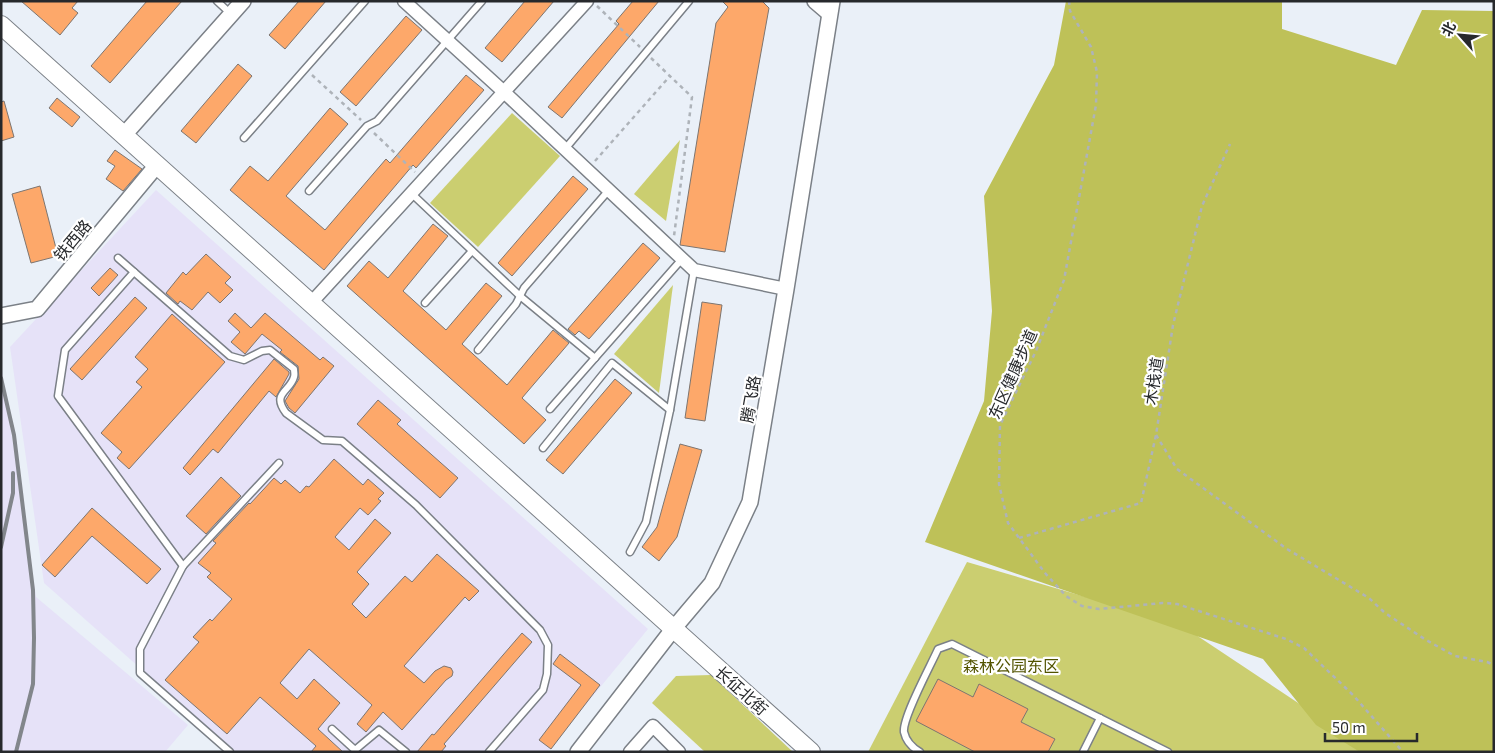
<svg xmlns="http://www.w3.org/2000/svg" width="1495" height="753" viewBox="0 0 1495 753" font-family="'Exo 2','Noto Sans SC',sans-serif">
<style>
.industrial{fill:#e6e2f8}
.green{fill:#cbce70}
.forest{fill:#bec158}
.building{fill:#fda86a;stroke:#7d7570}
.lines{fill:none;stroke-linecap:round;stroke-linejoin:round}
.service-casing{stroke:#7b8087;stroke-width:9}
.minor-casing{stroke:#7b8087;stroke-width:15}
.tertiary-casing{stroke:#7b8087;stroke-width:18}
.secondary-casing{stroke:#7b8087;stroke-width:20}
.path{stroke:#aeb3b9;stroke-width:2.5;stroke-dasharray:4 4;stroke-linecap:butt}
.service{stroke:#fff;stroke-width:6}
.minor{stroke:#fff;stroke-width:12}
.tertiary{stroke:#fff;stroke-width:15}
.secondary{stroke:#fff;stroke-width:18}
.rail{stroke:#82868b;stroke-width:4}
.labels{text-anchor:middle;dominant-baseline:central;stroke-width:4.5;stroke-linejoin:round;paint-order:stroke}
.street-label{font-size:16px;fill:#27292c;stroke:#fff}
.park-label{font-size:16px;fill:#525300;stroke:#fff}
</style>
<rect width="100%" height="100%" fill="#eaf0f8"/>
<g class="industrial">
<polygon points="156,190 648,629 547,752 235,752 44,583 10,347"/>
<polygon points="1,364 36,597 188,725 165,752 1,752"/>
</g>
<g class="green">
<polygon points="512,113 560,156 478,247 430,203"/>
<polygon points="680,140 666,221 634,194"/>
<polygon points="673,285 659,393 614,354"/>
<polygon points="967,562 1181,625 1372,752 868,752"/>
<polygon points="711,675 793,752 705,752 652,703 676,676"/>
</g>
<polygon class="forest" points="1066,1 1282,1 1282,29 1396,65 1422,10 1494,11 1494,752 1360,752 1316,725 1263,659 925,542 984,401 992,311 984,196 1054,65"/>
<g class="building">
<polygon points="21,1 78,1 72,8 78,13 60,35"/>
<polygon points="147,1 182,1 110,83 91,66"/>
<polygon points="299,1 326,1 285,49 269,35"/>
<polygon points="525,1 554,1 502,62 485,48"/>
<polygon points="633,1 659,1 562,118 548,107 619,24 616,21"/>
<polygon points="722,1 762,1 769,8 725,252 680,245 716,23 728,7"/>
<polygon points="406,16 422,30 356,106 340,92"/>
<polygon points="238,64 252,76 196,143 181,131"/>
<polygon points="466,75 484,90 416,168 413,165 324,270 230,190 250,166 268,181 330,108 348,124 286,196 325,230 386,159 390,163"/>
<polygon points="57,98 80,117 72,127 49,108"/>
<polygon points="4,101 14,137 1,141 1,102"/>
<polygon points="115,150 142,169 123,191 106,179 115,166 107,161"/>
<polygon points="573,176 588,189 512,276 498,263"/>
<polygon points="40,186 58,256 31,263 12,194"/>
<polygon points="433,224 448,236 403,291 446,330 486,283 502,296 462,344 507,385 553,330 569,343 522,398 546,420 524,444 347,286 369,261 388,278"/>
<polygon points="643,243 660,258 589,339 579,331 575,335 568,329"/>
<polygon points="206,254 231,277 225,283 233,290 220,303 208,292 192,310 180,301 178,304 166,293 183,272 186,275"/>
<polygon points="110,268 118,275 99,296 91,288"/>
<polygon points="135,297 147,308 82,380 70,369"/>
<polygon points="702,302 722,305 705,421 685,418"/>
<polygon points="235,313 251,328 265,313 320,360 323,357 334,366 295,413 289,408 285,401 299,379 298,366 280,352 282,350 262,334 245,354 231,342 240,332 228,321"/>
<polygon points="172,314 225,362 129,469 117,458 122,452 101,433 142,387 136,382 148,369 135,357"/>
<polygon points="274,359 289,372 289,374 276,397 269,391 218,453 213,449 190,475 183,468"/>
<polygon points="615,379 632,393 563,474 546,460"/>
<polygon points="378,400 401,420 397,424 458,478 440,498 357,424"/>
<polygon points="680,444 702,450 677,537 659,561 642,547 657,527"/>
<polygon points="334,459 363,485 368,479 384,493 378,499 381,501 368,515 360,508 335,537 349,550 375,519 391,533 357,572 369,584 352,604 366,618 405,576 412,582 437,554 479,591 469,601 465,597 404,666 424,683 435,671 444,666 451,668 453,672 452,676 446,680 402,730 383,712 366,732 357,724 372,705 309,649 280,683 297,699 314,679 340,703 318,729 343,752 311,752 316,746 260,697 227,734 165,680 199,642 193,637 210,619 212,621 232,599 207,577 211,573 198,563 216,543 213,541 249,503 250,504 274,478 281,484 285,480 300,493 306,486 309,487"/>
<polygon points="221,477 241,496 206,534 186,516"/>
<polygon points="92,508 161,569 147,584 92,536 55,577 42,565"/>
<polygon points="522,633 532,642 444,744 446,746 441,752 417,752 432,734 434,735"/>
<polygon points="560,654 600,685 551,749 539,740 581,685 553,664"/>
<polygon points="938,679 973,697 979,684 1028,709 1021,722 1055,739 1048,752 975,752 916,721"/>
</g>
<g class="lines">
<g class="service-casing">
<g id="service">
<polyline points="217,1 231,14"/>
<polyline points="244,138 365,1"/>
<polyline points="565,149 689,1"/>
<polyline points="309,191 367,126 377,121 482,1"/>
<polyline points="411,193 520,296 595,358"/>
<path d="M118,258L230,356L244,360L262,351L270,350L294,369C294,372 295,374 294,377C290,392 271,393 286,413L323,440L342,441L416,505L540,630L548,645L547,674L543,690L489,752"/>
<polyline points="134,272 65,350 58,396 183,566"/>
<polyline points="425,303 472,251"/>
<polyline points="478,350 516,304 524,288 609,190"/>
<polyline points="550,409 682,259"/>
<polyline points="543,448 612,363 670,410"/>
<polyline points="630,552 646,522 670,410 694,270"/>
<polyline points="332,729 355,750 379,730 406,752"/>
<polyline points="230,752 140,673 140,649 183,566 279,463"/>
<path d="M920,752C913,748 906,741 904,732C902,718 931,665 938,649L952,644L1168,752"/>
<polyline points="1083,752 1100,718"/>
</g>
</g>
<g class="minor-casing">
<g id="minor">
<polyline points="404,1 504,92 694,270 786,289"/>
<polyline points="311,303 587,1"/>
<polyline points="630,752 653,726 679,752"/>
</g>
</g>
<g class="tertiary-casing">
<g id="tertiary">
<polyline points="815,1 829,13"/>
<polyline points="124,135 243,1"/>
<polyline points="1,316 37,309 157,165"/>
<polyline points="578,752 674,628 712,583 750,502 786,289 832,1"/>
</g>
</g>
<g class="secondary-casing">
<polyline id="secondary" points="1,25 811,752"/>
</g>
<g class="path">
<polyline points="1069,1 1070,11 1091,47 1097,72 1096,105 1064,280 1036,351 1000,425 999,484 1008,523 1045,573 1066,596 1082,606 1099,609 1162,603 1177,604 1286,639 1304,648 1353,695 1403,752"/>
<polyline points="597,6 640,47"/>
<polyline points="651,58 692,97 674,236"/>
<polyline points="312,75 361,120"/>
<polyline points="374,133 415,172"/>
<polyline points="595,161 670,76"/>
<polyline points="1156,435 1177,469 1287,549 1369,598 1385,613 1426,640 1455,656 1487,662 1494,665"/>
<polyline points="1019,538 1141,503 1156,435 1173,325 1202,206 1230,144"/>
</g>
<use href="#service" class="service"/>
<use href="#minor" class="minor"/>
<use href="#tertiary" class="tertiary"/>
<use href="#secondary" class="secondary"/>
<g class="rail">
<polyline points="1,378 14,435 33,590 34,638 33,684 16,752"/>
<polyline points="1,547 13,493 13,473"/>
</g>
</g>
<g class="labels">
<g class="street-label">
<text transform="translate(72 240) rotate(-50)">铁西路</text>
<text transform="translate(1012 374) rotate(-66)">东区健康步道</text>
<text transform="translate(1153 381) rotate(-81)">木栈道</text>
<text transform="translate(750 399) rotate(-80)">腾飞路</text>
<text transform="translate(742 690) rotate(42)">长征北街</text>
</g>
<g class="park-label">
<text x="1011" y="665">森林公园东区</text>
</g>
</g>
<rect width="1495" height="753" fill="none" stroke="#27292c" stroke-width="5"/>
<g transform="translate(1460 35) rotate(297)" stroke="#ffffff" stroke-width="4" paint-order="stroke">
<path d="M0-4L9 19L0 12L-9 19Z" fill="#27292c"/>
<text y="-8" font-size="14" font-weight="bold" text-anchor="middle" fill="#27292c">北</text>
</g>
<path d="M1325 733v8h92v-8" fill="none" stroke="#27292c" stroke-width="2.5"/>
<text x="1332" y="733" font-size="15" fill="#27292c" stroke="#ffffff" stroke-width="4" paint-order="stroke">50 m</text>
</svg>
